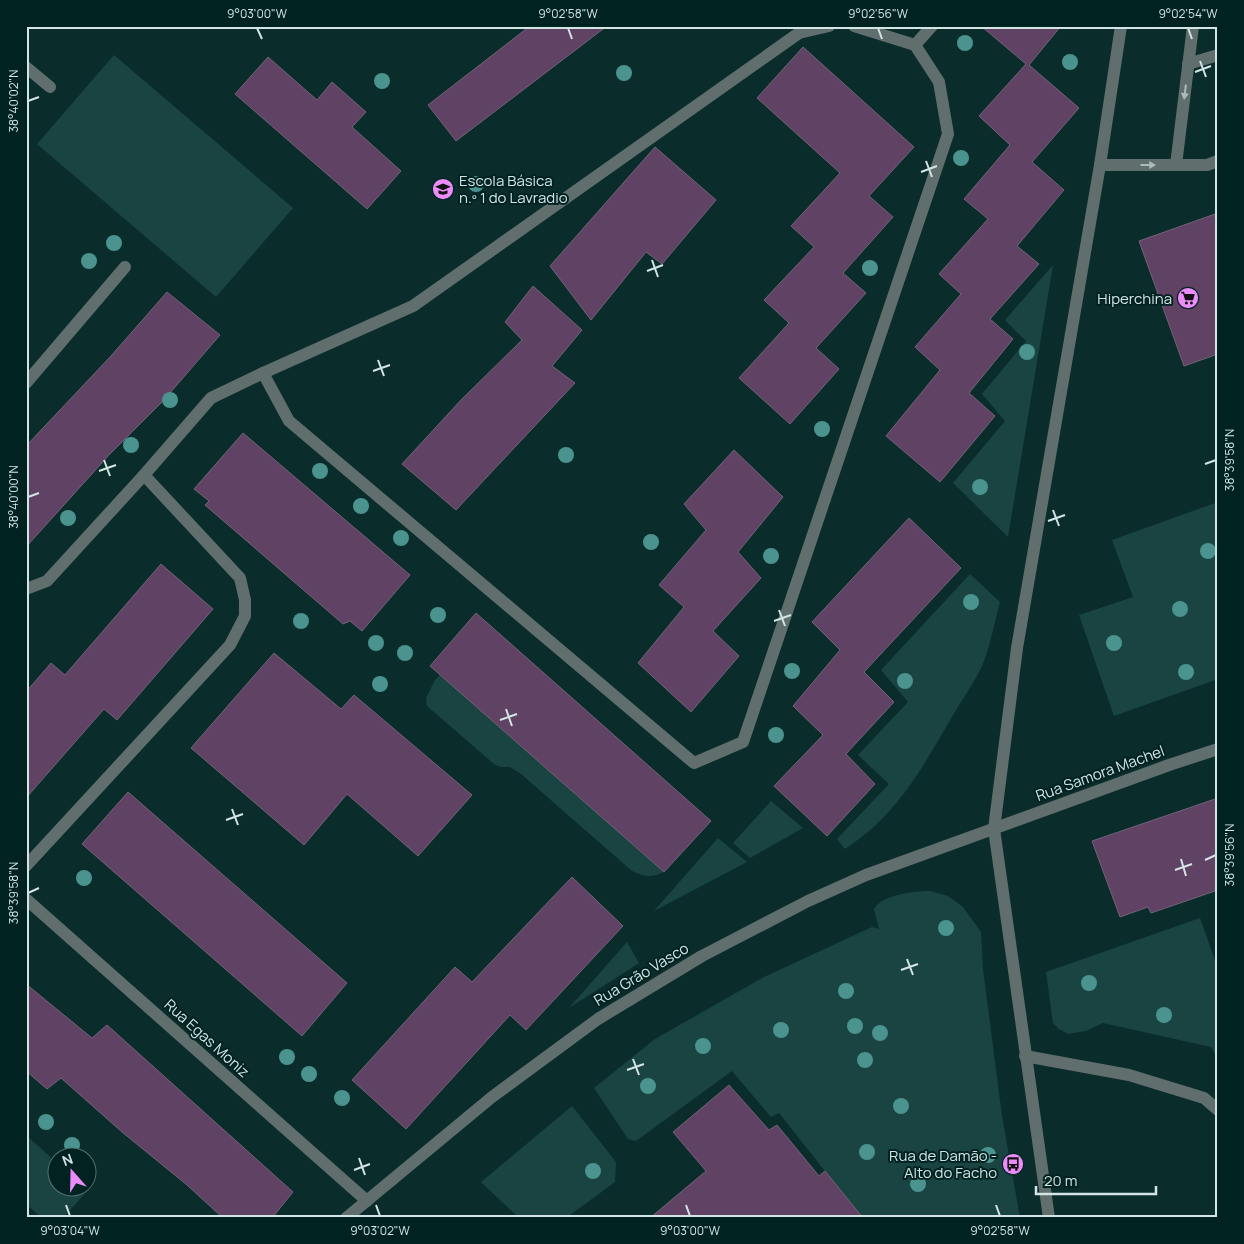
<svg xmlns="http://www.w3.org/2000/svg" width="1244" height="1244" viewBox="0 0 1244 1244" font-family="Manrope,sans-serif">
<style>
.green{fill:#194442}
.building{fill:#604264;stroke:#746277}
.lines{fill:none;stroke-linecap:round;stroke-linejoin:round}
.minor{stroke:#606f6e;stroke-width:12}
.tree{fill:#4b938f}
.oneway{fill:#aabbba}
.ticks{fill:none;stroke:#d2e4e3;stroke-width:2}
.labels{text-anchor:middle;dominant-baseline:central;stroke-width:4;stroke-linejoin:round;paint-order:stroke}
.poi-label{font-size:15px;fill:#d2e4e3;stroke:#002321;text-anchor:end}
.street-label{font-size:15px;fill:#d2e4e3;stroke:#002321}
.neatline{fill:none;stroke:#d2e4e3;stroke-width:2}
.ticks-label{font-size:12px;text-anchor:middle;fill:#d2e4e3}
</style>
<rect width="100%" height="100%" fill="#0a2d2b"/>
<g class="green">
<polygon points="114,55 293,208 216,297 37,144"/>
<polygon points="1053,265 1008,537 953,483 1005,421 982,394 1026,341 1005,320"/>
<polygon points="1218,502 1218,679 1114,716 1079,615 1133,597 1112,540"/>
<path d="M970,574L1000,602C995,621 991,642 984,661C976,681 962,699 952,717C920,771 898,814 845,849L837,839L889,784L858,755L908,702L881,670Z"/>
<path d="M440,675L664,872C651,878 645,877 632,871L521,774L510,767H501L494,764L427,706L426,698L435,680Z"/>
<polygon points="771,801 803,828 750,858 733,843"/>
<polygon points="718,838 747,862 654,911"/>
<path d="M930,891L948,896L963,907L981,932L983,969L1002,1116L1020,1218H862L779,1113L771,1117L732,1071L636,1141L628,1139L594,1088L655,1039L764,977L872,927L879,929L874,909C881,895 915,891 930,891Z"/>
<polygon points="1200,918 1218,969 1218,1059 1211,1047 1103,1023 1086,1031 1068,1034 1059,1029 1053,1023 1046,972"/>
<polygon points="627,942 639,963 569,1008"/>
<polygon points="572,1106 616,1162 615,1182 566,1218 519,1218 481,1182"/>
<polygon points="27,1136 57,1163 58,1186 84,1187 88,1190 63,1218 42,1218 26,1204"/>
</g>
<g class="building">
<polygon points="530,26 607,26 456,141 428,105"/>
<polygon points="981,26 1061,26 1029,65 1079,108 1032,162 1064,190 1017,246 1039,264 990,319 1013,339 969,393 995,416 940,482 886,436 940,370 915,347 961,294 939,274 988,219 964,199 1010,145 979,116 1026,64"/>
<polygon points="803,47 914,147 869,196 893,217 843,273 866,293 816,348 839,369 790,424 739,378 789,323 764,300 814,247 791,226 840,173 757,98"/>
<polygon points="268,57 317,100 332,82 366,112 352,127 401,171 367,209 235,94"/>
<polygon points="655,147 716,200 662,264 646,252 591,320 550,266"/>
<polygon points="1218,213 1218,354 1184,366 1139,241"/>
<polygon points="533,286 582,330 552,366 575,383 456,510 402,464 461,400 522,340 505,322"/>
<polygon points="167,292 220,335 163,401 109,455 26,547 26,446 111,356"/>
<polygon points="243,433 410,575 362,631 350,621 343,624 205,505 209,501 194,489"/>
<polygon points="734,450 783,497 738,552 761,578 713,631 739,656 691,712 638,663 684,607 659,585 706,530 684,504"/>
<polygon points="909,518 961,568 864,672 894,702 846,754 875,784 827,836 774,786 823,735 793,706 840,650 812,622"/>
<polygon points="161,564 213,609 117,720 104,709 26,798 26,692 51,663 65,675"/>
<polygon points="476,613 711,821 664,872 430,666"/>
<polygon points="274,653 341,709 354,695 472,795 418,856 347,794 304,845 191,748"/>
<polygon points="128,792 347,983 302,1036 82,844"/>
<polygon points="1218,798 1218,890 1151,913 1148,907 1120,917 1092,841"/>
<polygon points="572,877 623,926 526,1030 510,1015 406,1129 352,1080 455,967 472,982"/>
<polygon points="26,984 92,1038 107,1025 293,1192 272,1218 223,1218 187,1185 122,1132 61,1078 47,1089 26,1071"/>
<polygon points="729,1085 769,1130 777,1125 819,1176 825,1171 863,1218 650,1218 706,1171 673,1132"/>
</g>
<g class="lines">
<g class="minor">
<polyline points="829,26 799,33 413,306 263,373 289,421 694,763 743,742 948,134 939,82 915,45 854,26"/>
<polyline points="915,45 932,26"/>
<polyline points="1188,64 1218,55"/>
<polyline points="26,67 50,87"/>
<polyline points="1100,165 1207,165 1218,161"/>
<polyline points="1176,165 1193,26"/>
<polyline points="26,383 125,267"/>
<polyline points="26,589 47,581 144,475 211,398 263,373"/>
<polyline points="26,866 230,645 245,616 245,600 240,578 144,475"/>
<polyline points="26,899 367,1201"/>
<polyline points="1025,1056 1129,1075 1204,1098 1218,1110"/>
<polyline points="346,1218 492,1097 598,1019 702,956 808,901 866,875 1169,765 1218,749"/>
<polyline points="1049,1218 994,829 1017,648 1100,165 1121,26"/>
</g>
</g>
<g class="tree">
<circle cx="965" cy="43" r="8"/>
<circle cx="1070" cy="62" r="8"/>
<circle cx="624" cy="73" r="8"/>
<circle cx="382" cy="81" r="8"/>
<circle cx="961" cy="158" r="8"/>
<circle cx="476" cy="184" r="8"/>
<circle cx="114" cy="243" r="8"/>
<circle cx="89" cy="261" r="8"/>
<circle cx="870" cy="268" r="8"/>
<circle cx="1027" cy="352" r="8"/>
<circle cx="170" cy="400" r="8"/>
<circle cx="822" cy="429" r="8"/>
<circle cx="131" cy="445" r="8"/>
<circle cx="566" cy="455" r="8"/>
<circle cx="320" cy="471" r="8"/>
<circle cx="980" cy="487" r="8"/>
<circle cx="361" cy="506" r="8"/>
<circle cx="68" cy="518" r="8"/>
<circle cx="401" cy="538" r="8"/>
<circle cx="651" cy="542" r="8"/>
<circle cx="1208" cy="551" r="8"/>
<circle cx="771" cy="556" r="8"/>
<circle cx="971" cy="602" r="8"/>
<circle cx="1180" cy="609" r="8"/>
<circle cx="438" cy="615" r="8"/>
<circle cx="301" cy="621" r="8"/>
<circle cx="376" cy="643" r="8"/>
<circle cx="1114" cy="643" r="8"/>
<circle cx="405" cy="653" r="8"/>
<circle cx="792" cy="671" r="8"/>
<circle cx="1186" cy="672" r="8"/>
<circle cx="905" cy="681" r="8"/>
<circle cx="380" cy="684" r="8"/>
<circle cx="776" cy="735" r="8"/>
<circle cx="84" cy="878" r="8"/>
<circle cx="946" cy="928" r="8"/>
<circle cx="1089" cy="983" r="8"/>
<circle cx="846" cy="991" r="8"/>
<circle cx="1164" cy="1015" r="8"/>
<circle cx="855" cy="1026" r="8"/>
<circle cx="781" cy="1030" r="8"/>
<circle cx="880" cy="1033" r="8"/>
<circle cx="703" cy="1046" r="8"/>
<circle cx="287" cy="1057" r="8"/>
<circle cx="865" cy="1060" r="8"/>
<circle cx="309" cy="1074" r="8"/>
<circle cx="648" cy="1086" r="8"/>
<circle cx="342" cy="1098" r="8"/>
<circle cx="901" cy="1106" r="8"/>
<circle cx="46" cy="1122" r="8"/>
<circle cx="72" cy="1145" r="8"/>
<circle cx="867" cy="1152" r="8"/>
<circle cx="988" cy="1155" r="8"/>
<circle cx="593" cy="1171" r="8"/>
<circle cx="918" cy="1184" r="8"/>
</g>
<defs><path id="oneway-solid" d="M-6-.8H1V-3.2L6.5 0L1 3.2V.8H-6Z" transform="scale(1.25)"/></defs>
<g class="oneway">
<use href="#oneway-solid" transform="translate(1185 92) rotate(97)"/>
<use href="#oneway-solid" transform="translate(1148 165)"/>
</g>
<path class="ticks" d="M257,28L262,39M568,28L572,39M878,28L882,39M1188,28L1192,39M1200,61L1206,77M1195,72L1211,66M28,101L39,97M926,161L932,177M921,172L937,166M652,260L658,277M647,271L663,265M378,360L384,376M373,371L390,365M104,460L110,476M1205,464L1216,460M99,471L116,465M28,497L39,493M1053,510L1059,526M1048,521L1065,515M779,610L785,626M774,621L791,615M506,709L512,726M500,720L517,714M232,809L238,825M226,820L243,814M1181,859L1186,876M1205,860L1216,855M1175,870L1192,864M28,893L39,888M907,959L913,975M901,970L918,964M633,1059L639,1075M627,1070L644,1064M359,1158L365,1175M354,1170L370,1164M66,1205L70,1216M376,1205L380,1216M686,1205L690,1216M996,1205L1000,1216"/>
<defs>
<g id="school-disc" transform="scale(1.125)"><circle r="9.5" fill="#ec8cfa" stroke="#002321"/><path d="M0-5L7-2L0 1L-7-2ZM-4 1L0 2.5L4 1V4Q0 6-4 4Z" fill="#111"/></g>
<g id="supermarket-disc" transform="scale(1.125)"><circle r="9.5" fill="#ec8cfa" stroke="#002321"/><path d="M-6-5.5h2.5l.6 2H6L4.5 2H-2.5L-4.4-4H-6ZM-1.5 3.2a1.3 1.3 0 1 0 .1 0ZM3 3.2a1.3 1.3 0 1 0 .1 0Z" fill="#111"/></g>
<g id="bus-disc" transform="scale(1.125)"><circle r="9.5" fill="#ec8cfa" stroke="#002321"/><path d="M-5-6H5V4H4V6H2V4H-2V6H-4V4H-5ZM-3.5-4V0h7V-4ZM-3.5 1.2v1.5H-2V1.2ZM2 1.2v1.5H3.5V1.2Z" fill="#111"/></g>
</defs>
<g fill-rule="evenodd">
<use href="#school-disc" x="443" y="189"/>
<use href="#supermarket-disc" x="1188" y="298"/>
<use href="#bus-disc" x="1013" y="1164"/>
</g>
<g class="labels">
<g class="poi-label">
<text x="459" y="180" text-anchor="start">Escola Básica<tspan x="459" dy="17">n.º 1 do Lavradio</tspan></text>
<text x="1172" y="298">Hiperchina</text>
<text x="997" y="1155">Rua de Damão -<tspan x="997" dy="17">Alto do Facho</tspan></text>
</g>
<g class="street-label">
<text transform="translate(1100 773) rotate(-20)">Rua Samora Machel</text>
<text transform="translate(641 974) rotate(-31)">Rua Grão Vasco</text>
<text transform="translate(207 1038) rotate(42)">Rua Egas Moniz</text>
</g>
</g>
<rect width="1244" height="1244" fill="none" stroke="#002321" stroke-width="55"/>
<g transform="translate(72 1172) rotate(340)"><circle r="24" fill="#002321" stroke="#54706f"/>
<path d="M0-4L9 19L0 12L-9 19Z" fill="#ec8cfa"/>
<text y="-8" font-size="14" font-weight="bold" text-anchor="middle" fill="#d2e4e3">N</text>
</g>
<path d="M1036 1186v8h120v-8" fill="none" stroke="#d2e4e3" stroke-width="2.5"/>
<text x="1044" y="1186" font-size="15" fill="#d2e4e3" stroke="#002321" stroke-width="4" paint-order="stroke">20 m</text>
<rect x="28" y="28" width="1188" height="1188" class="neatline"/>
<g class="ticks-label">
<text x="257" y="18">9°03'00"W</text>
<text x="568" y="18">9°02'58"W</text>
<text x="878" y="18">9°02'56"W</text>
<text x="1188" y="18">9°02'54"W</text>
<text transform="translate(14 101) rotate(-90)" y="4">38°40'02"N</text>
<text transform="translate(1230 460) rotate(-90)" y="4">38°39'58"N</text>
<text transform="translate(14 497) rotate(-90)" y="4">38°40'00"N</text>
<text transform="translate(1230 855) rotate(-90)" y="4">38°39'56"N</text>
<text transform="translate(14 893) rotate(-90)" y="4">38°39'58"N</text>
<text x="70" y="1235">9°03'04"W</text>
<text x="380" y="1235">9°03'02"W</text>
<text x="690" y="1235">9°03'00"W</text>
<text x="1000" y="1235">9°02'58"W</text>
</g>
</svg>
